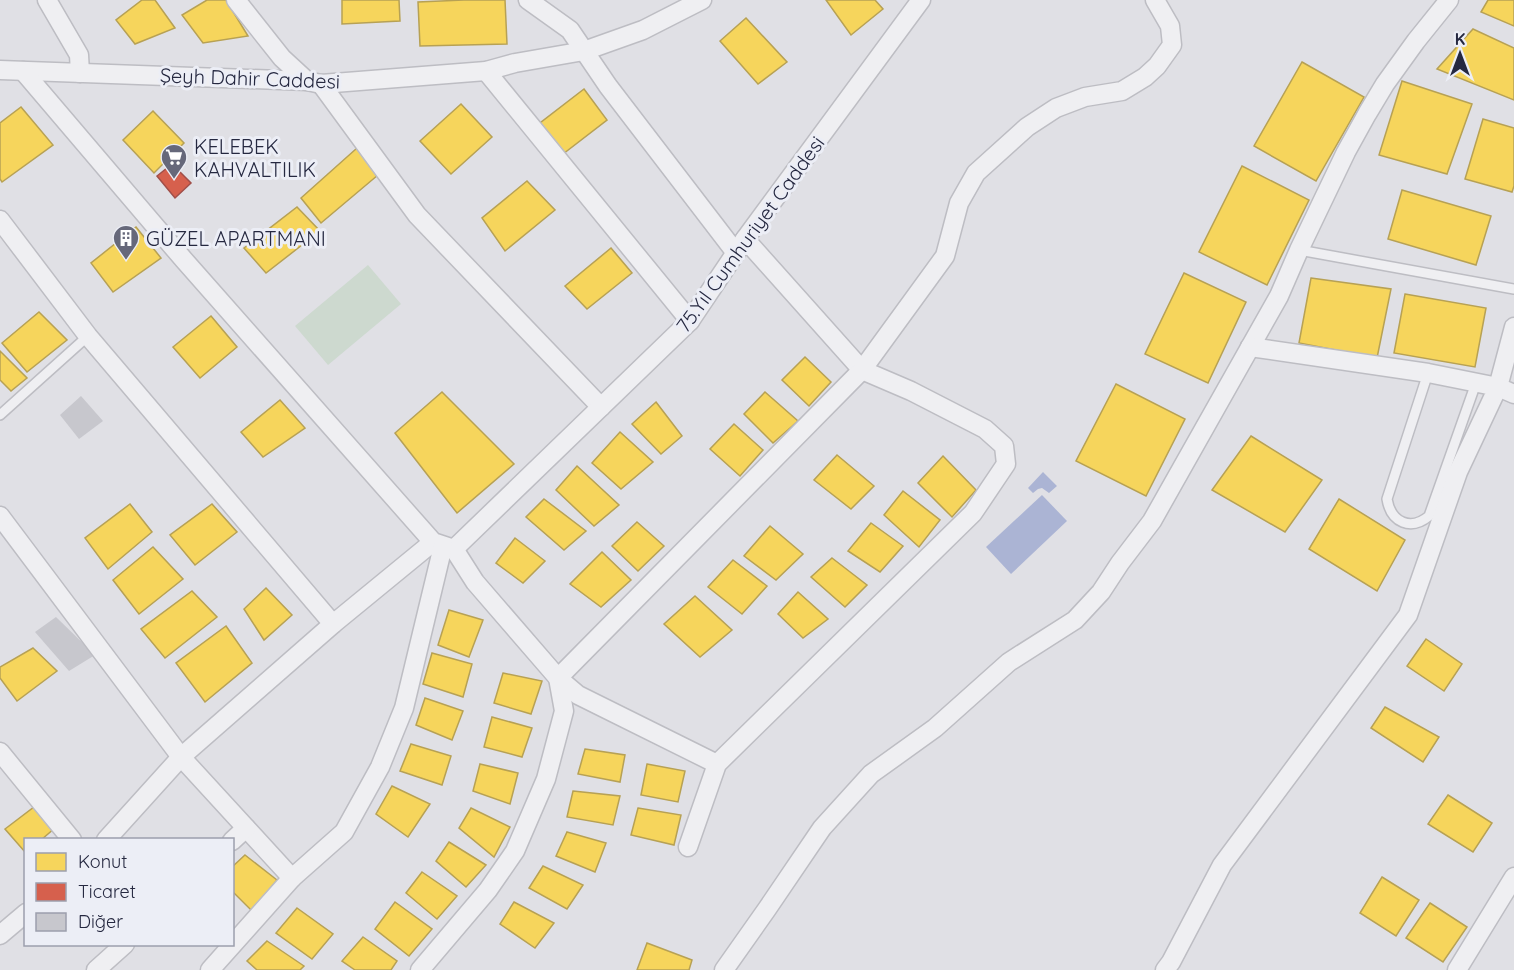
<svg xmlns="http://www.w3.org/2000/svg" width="1514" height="970" viewBox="0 0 1514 970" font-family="Quicksand,sans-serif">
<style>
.green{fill:#cdd9cf}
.water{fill:#abb4d4}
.homes{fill:#f6d55c;stroke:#b7a154;stroke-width:1.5}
.shops{fill:#d6604d;stroke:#a14f49;stroke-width:1.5}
.building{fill:#c7c7cd}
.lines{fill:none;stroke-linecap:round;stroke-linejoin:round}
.service-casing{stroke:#bdbdc3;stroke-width:12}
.minor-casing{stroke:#bdbdc3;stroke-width:21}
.service{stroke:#efeff2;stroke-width:9}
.minor{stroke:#efeff2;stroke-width:18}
.labels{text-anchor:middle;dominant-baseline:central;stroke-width:6;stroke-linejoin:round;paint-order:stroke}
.street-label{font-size:20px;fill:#252840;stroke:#eceef6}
.poi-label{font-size:20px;fill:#252840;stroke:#eceef6;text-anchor:start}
</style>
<rect width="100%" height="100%" fill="#e0e0e5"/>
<polygon class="green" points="368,265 401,304 328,365 295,326"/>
<g class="water">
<polygon points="1043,472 1057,486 1049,493 1042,488 1038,489 1033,493 1028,488"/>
<polygon points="1042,495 1067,521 1011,574 986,547"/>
</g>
<g class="homes">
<polygon points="142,0 155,0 175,28 135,44 116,20"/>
<polygon points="207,0 226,0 248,36 203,43 182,15"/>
<polygon points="342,0 399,0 400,21 342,24"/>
<polygon points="464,0 505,0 507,44 420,46 418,2"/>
<polygon points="826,0 875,0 883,9 851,35"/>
<polygon points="1488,0 1514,0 1514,26 1481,12"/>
<polygon points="746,18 787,62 758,84 720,41"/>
<polygon points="1473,29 1514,48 1514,100 1437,69"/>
<polygon points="1302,62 1364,97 1316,181 1254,146"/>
<polygon points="1402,81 1472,104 1447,174 1379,155"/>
<polygon points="584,89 607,120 563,154 540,123"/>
<polygon points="461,104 492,137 451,174 420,141"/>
<polygon points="21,107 53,145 2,182 0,179 0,123"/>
<polygon points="153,111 184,143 154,173 123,140"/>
<polygon points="1483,119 1514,128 1514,186 1512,192 1465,179"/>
<polygon points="357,148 378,175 321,223 301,198"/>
<polygon points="1242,166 1309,200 1267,285 1199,252"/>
<polygon points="527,181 555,210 505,251 482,218"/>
<polygon points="1402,190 1491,216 1476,265 1388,239"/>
<polygon points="297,207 320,231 266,273 244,248"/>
<polygon points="136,227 161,258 113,292 91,263"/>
<polygon points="611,248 632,273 587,309 565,286"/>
<polygon points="1184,273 1246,302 1208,383 1145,354"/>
<polygon points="1311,278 1391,289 1377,358 1299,343"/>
<polygon points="1405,294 1486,308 1475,367 1394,353"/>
<polygon points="39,312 67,340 27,372 2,343"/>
<polygon points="211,316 237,347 200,378 173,347"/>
<polygon points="0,351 27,378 11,391 0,380"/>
<polygon points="805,357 831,382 809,406 782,380"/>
<polygon points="1116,384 1185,419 1146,496 1076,461"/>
<polygon points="442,392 514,464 457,513 395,433"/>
<polygon points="765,392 798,421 773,443 744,414"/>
<polygon points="280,400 305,428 263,457 241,432"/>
<polygon points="656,402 682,436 661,454 632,424"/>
<polygon points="734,424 763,450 740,476 710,449"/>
<polygon points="620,432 653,462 621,489 592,463"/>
<polygon points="1251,436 1322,480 1285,532 1212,490"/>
<polygon points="837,455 874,486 851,509 814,480"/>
<polygon points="943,456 976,490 952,517 918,483"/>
<polygon points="577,466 619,505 594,526 556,490"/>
<polygon points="903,491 940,520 919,547 884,515"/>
<polygon points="544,499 586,531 564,550 526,517"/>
<polygon points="1339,499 1405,540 1377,591 1309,549"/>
<polygon points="130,504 152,532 108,569 85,538"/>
<polygon points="212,504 237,532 195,565 170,535"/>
<polygon points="637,522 664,546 638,571 612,546"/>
<polygon points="871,523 903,546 880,572 848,551"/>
<polygon points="770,526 803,554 776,580 744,556"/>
<polygon points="515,538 545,561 523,583 496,563"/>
<polygon points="153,547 183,579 139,614 113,580"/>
<polygon points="602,552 631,580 601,607 570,584"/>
<polygon points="832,558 867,585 845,607 811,577"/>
<polygon points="733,560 767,586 742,614 708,587"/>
<polygon points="266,588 292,615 264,640 244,609"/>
<polygon points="192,591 217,617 165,658 141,629"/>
<polygon points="798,592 828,619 803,638 778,614"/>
<polygon points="695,596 732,630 700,657 664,624"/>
<polygon points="449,610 483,620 469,657 438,645"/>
<polygon points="226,626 252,663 205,702 176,663"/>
<polygon points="1426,639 1462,664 1444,691 1407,666"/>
<polygon points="33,648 57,671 17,701 0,678 0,667"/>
<polygon points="432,653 472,664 463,697 423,684"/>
<polygon points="503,673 542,681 531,714 494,703"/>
<polygon points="425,698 463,711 452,740 416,725"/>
<polygon points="1385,707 1439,737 1423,762 1371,728"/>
<polygon points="492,717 532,728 522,757 484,747"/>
<polygon points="411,744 451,756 442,785 400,771"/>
<polygon points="585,749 625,755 620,782 578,774"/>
<polygon points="480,764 518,773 510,804 473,791"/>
<polygon points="647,764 685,771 678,802 641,795"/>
<polygon points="392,786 430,804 408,837 376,814"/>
<polygon points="573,791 620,796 613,825 567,817"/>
<polygon points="1448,795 1492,823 1473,852 1428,824"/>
<polygon points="34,807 56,827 41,840 26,840 25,852 5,829"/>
<polygon points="471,808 510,827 494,857 459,828"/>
<polygon points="638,808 681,815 674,845 631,835"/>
<polygon points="567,832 606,843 595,872 556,856"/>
<polygon points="449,842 486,865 466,887 436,861"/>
<polygon points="245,855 277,880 252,911 232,891 232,867"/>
<polygon points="543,866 583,885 567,909 529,888"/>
<polygon points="422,872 457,896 437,919 406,893"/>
<polygon points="1382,877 1419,900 1396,936 1360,913"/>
<polygon points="395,902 432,929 409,956 375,929"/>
<polygon points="514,902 554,923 535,948 500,924"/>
<polygon points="1430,903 1467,927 1443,962 1406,938"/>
<polygon points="297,908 333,934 312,959 276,933"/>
<polygon points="363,937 397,961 391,970 355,970 342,961"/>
<polygon points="267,941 304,966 300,970 257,970 247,961"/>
<polygon points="647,943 692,960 689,970 637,970"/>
</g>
<polygon class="shops" points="172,164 191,183 175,198 157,176"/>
<g class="building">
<polygon points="81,396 103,421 79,439 60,415"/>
<polygon points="56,617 95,655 69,671 35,632"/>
</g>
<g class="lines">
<g class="service-casing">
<g id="service">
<polyline points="1299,250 1514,289"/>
<path d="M1428,373L1387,499C1391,523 1411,531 1429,516L1476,383"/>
<polyline points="0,415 88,336"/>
</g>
</g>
<g class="minor-casing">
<g id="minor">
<polyline points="47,0 79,55 80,73"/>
<polyline points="236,0 282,58 307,81"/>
<polyline points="528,0 570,30 608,86 736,253"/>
<polyline points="0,70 307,81 321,84 486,71 515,63 584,51 643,30 702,0"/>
<polyline points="23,71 184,260 433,542 454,549 475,582 558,678 578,695 717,764"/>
<polyline points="486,71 690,321"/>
<polyline points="321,84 417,215 601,407"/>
<polyline points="0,220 88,336 333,624"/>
<polyline points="1514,327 1498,387 1514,394"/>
<polyline points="0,516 181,757 292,878"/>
<polyline points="454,549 690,321 745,239 921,0"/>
<polyline points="0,752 72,840"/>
<polyline points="106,840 181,757 333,624 433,542"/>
<polyline points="232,841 246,828"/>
<polyline points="688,847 717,764 973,513 1006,464 1004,446 985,429 911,391 862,370 745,239"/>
<polyline points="0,935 26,913"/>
<polyline points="96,970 125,944"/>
<polyline points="210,970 292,878 344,832 380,767 404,708 443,546"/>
<polyline points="420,970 488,890 515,851 546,779 564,711 558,678 862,370 945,256 959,203 976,173 1027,127 1056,108 1085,97 1122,91 1145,77 1157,66 1172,45 1170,26 1155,0"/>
<polyline points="724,970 767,909 822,828 871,774 935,728 1009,662 1075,620 1101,592 1120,563 1152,521 1279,296 1299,250 1346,152 1367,114 1385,84 1416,41 1449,0"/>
<polyline points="1165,970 1171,962 1222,865 1408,615 1458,472 1498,387 1428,373 1250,347"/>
<polyline points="1457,970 1514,877"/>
</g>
</g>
<use href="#service" class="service"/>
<use href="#minor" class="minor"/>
</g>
<defs>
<g id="supermarket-pin" transform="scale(1.35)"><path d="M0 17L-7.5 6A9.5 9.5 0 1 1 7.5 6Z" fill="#66687a" stroke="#eceef6"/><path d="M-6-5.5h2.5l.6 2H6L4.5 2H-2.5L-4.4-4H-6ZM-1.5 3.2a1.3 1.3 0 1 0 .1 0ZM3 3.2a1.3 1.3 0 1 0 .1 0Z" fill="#fff"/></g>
<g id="building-pin" transform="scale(1.35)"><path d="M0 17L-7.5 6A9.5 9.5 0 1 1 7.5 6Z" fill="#66687a" stroke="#eceef6"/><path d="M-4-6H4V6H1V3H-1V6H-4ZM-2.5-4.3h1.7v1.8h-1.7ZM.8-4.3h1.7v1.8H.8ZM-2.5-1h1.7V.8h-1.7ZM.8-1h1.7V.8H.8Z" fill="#fff"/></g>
</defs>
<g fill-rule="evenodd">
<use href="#supermarket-pin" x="174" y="157"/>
<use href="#building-pin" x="126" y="238"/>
</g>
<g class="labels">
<g class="street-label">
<text transform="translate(250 78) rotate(2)">Şeyh Dahir Caddesi</text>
<text transform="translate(750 234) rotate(-54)">75.Yıl Cumhuriyet Caddesi</text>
</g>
<g class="poi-label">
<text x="194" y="146">KELEBEK<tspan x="194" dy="23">KAHVALTILIK</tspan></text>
<text x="146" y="238">GÜZEL APARTMANI</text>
</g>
</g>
<rect x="24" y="838" width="210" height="108" fill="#eceef6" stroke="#9c9fad" stroke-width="1.5"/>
<rect x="36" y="853" width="30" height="18" fill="#f6d55c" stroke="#9c9fad" stroke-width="1.5"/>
<text x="78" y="868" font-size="18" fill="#252840">Konut</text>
<rect x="36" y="883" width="30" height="18" fill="#d6604d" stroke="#9c9fad" stroke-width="1.5"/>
<text x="78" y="898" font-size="18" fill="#252840">Ticaret</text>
<rect x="36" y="913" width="30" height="18" fill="#c7c7cd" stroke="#9c9fad" stroke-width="1.5"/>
<text x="78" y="928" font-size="18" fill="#252840">Diğer</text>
<g transform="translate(1460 54)" stroke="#eceef6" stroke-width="4.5" paint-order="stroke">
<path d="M0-4.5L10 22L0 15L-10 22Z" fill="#252840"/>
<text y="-9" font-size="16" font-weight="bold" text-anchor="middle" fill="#252840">K</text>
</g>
</svg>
